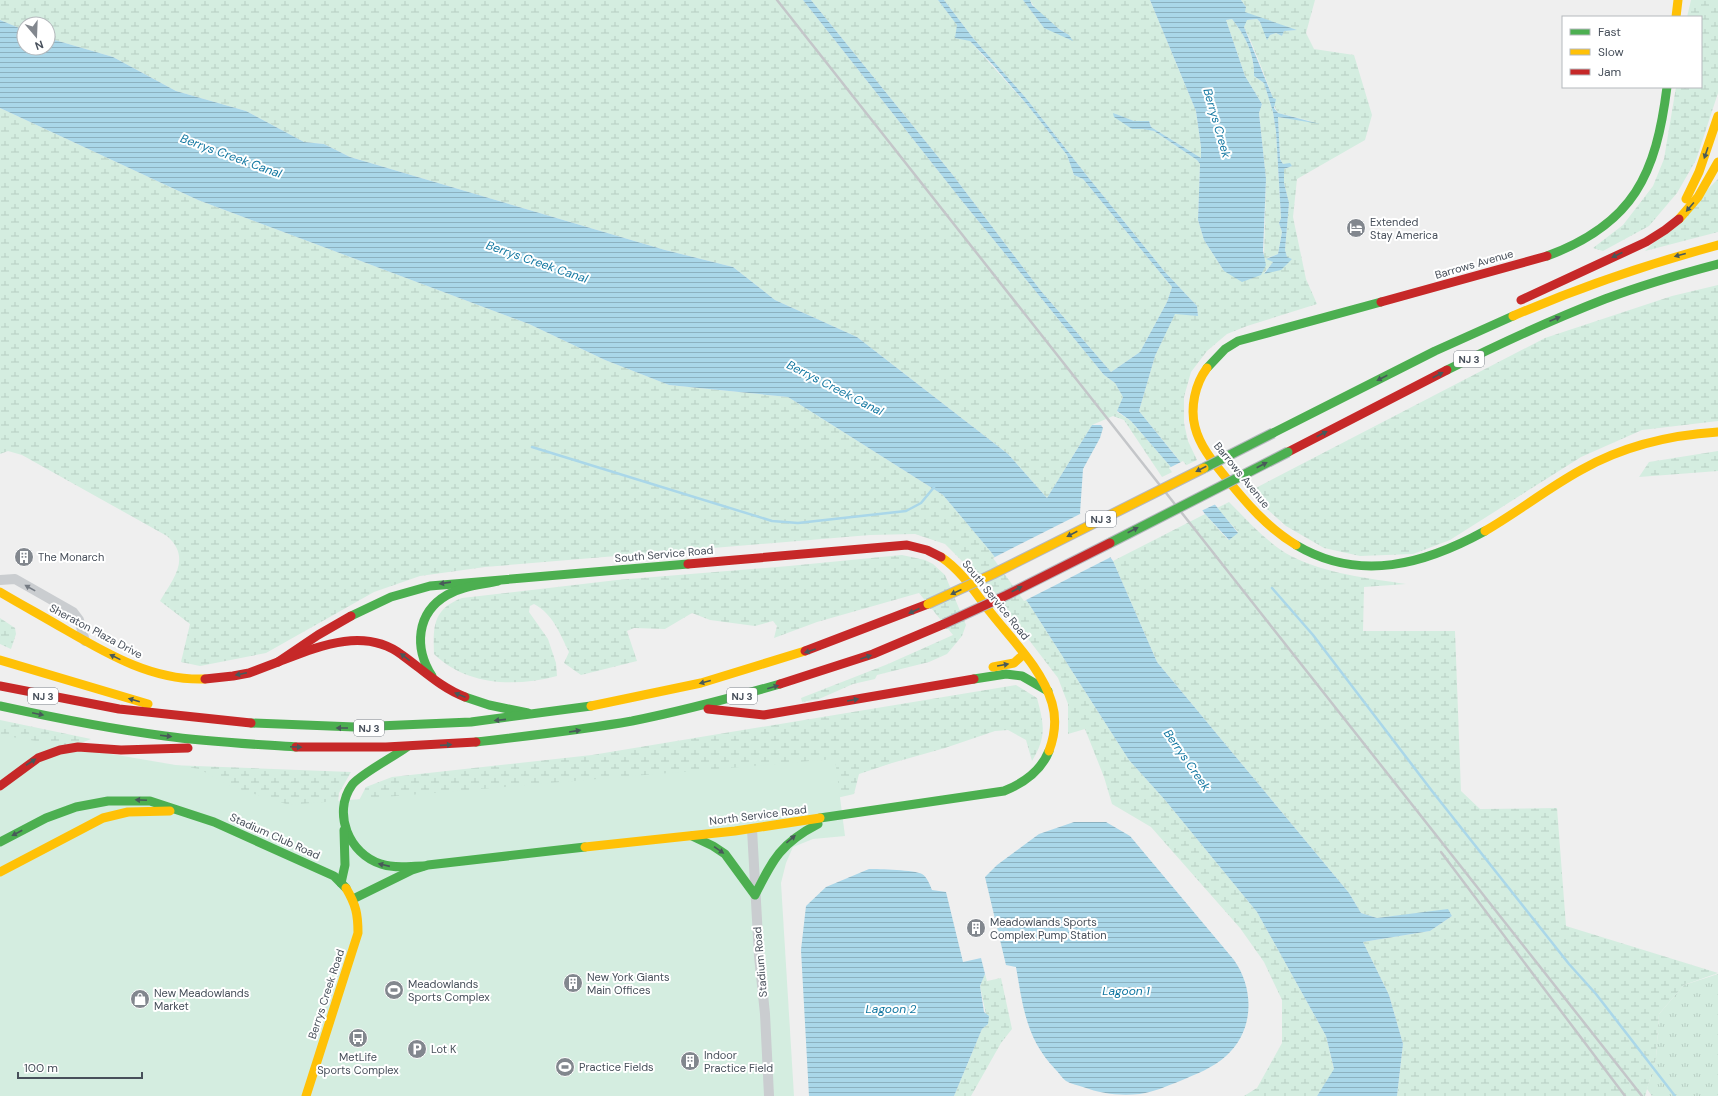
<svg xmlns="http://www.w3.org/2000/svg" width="1718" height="1096" viewBox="0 0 1718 1096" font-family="'DM Sans',sans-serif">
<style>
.grass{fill:url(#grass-tufts)}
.wetland{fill:url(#wetland-marsh)}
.pitch{fill:#d4ede0}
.water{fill:url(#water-rules)}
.pier{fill:#efefef}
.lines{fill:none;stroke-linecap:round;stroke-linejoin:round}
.stream{stroke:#aad7e9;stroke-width:2.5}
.street{stroke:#cacdd0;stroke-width:10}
.fast{stroke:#4caf50;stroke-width:9}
.slow{stroke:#ffc107;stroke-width:9}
.jam{stroke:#c62828;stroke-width:9}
.rail{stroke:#c4c6c9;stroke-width:2.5}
.fast-bridge-casing{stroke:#b4b7be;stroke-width:11;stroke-linecap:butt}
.slow-bridge-casing{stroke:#b4b7be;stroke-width:11;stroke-linecap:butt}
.jam-bridge-casing{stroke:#b4b7be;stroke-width:11;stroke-linecap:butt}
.fast-bridge{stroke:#4caf50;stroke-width:9}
.slow-bridge{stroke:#ffc107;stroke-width:9}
.jam-bridge{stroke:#c62828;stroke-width:9}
.oneway{fill:#485959}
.oneway2{fill:#757b83}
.labels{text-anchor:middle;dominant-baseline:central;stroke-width:4;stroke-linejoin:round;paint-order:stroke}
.shield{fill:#fff;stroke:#7e848c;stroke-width:1}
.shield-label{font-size:10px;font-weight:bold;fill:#474f5a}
.poi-label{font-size:11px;fill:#474f5a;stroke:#fff;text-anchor:start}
.street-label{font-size:11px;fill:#474f5a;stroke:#fff}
.water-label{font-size:12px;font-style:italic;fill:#1277a1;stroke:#fff}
</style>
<defs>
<pattern id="grass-tufts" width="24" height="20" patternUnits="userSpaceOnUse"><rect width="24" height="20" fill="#d4ede0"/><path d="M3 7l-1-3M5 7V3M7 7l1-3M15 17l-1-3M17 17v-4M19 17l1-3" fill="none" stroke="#b7cdc2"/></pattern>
<pattern id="wetland-marsh" width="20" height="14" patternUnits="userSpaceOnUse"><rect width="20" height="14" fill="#d4ede0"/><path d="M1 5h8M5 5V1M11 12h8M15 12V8" fill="none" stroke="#b7cdc2"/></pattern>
<pattern id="water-rules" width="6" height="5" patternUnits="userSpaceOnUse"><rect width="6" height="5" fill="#aad7e9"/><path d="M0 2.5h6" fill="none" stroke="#8cb1c0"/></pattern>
</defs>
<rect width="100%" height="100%" fill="#efefef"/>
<polygon class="grass" points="1718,974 1718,1096 1652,1096 1647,1089 1656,1058 1659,1014 1684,985"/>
<g class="wetland">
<path d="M0,0H803L962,201L1104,375L1115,383L1123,397L1117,412L1131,421L1170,466L1179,460L1139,411L1155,356L1175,313L1198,316L1197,306L1165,272L1088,177L1025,97L973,38L944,0H1023L1044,28L1069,35C1056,27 1037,14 1030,0H1150L1196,111L1201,147V158L1151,127L1149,121H1134L1114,114L1132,129L1143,128L1154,131L1197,160L1200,164L1198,220L1204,240L1224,271L1264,257L1266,179L1259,113L1262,104L1245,76L1226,20L1232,19C1245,35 1255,55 1254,76L1264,83L1273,112L1276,131L1281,218L1279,223L1282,232L1278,254L1267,258L1273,262L1264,273L1292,259L1287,258L1285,250L1289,203L1284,183V169L1292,166L1283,164L1280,159L1278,117L1314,122L1278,113C1273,106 1273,98 1270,90C1262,69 1254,47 1244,27L1246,20L1257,19L1270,35L1276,33L1282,36L1284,31L1296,30L1244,12L1246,7L1241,0H1315L1306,33L1314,49L1354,55L1372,115L1365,140L1297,179L1293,217L1306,279L1317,304L1247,326L1227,334L1207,351L1191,372L1184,397V423L1188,441L1197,460L1162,477L1124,420L1113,416L1092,425L1047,498L1008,454L857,337L775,300L733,267L665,250L350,157L324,144L304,142L246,111L176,91L113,57L48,38V24H24V30L0,20Z"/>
<polygon points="811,0 938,0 970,41 1029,107 1067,155 1074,175 1083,179 1172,287 1167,302 1140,352 1111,372 1041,291 952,174"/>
<polygon points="1691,0 1718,0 1718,93 1696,160 1677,193 1649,226 1603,251 1593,248 1623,225 1653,186 1664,159 1676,87 1701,87 1701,17 1687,17"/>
<path d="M0,108L198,200L529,324L605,360L669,385L788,397L943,495L991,552L1029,604L1129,760L1165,800L1257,912L1326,1036L1334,1070L1317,1096H1244L1257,1088L1282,1043V1000L1264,962L1240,928L1151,827L1112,804L1104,777L1085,729L1068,734V704L1058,678L970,563L966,565L945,544L915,534L870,535L485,567L420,576L374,592L266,653L200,666L181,662L190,624L160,601C173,579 192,558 167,536L22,455L8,451L0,454Z"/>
<polygon points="1718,179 1718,232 1645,251"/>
<polygon points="1718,285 1718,421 1642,430 1581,457 1450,540 1413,554 1360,556 1324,548 1286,526 1248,492 1545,338 1672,296"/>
<polygon points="1718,451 1718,471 1639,477 1649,462"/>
<path d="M1229,502C1248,521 1267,543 1291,556C1327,574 1367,578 1406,584L1364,587L1363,631H1455L1461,791L1480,809L1557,808L1566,926L1718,973L1684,985L1659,1014L1656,1058L1645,1096H1397L1403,1044L1389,995L1363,942L1430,931L1452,916L1448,910L1377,918L1361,913L1349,893L1157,662L1113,561L1205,514L1228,540L1238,532L1217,508Z"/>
<path d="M902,555L925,560L933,564L945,575L966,625L962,636L947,654L929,662L877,675L875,679L853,684L819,699L802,702L801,698L888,664L953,635L919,593L817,622L774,638L777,626L773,621L755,626L710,620L692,613L665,629L634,628L627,631L637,661L581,675L564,663L569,652C560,634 553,614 534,604L530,606L529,612L548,639L556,663L557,676C515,687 467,686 434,654C433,626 433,609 462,598L617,580L789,566Z"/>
<polygon points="0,618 15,628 16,634 11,649 0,644"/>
<path d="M1016,685L1037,698C1044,725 1047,736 1032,761L1026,740L1008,730L995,731L945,748L892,763L859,774L854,794L802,806L357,804L366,787L392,777L592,755Z"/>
<polygon points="0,720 91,739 0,776"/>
<polygon points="90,762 351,772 339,793 336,823"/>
<polygon points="985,974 987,981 1001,978 1012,1029 1001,1043 971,1096 954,1096 982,1029 988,1024 980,986"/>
</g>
<polygon class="pitch" points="0,735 199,769 233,787 289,805 835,759 845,836 813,839 793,847 786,863 781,883 794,1096 0,1096"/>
<g class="water">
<polygon points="803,0 811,0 952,174 1041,291 1111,372 1140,352 1167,302 1172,287 1083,179 1074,175 1067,155 1029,107 993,65 970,41 955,38 957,25 938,0 944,0 973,38 1025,97 1088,177 1165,272 1197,306 1198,316 1175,314 1155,356 1139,411 1238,533 1229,540 1205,514 1170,466 1131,421 1117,411 1123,397 1115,383 1104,375 962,201"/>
<polygon points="1023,0 1030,0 1032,5 1059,29 1069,35 1073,41 1044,28"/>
<path d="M1150,0H1241L1246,7L1245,12L1297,30L1284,31L1282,36L1276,33L1270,35L1267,40L1260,22L1257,19L1247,20L1244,27L1273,98L1276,99L1274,108L1278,113L1320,124L1278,117L1280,159L1283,164L1290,163L1292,166L1284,169V183L1289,203L1285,250L1287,257L1292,259L1281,270L1264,274L1273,262L1266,259L1278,254L1282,232L1279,223L1281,218L1276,131L1273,112L1264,83L1254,76C1255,55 1245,35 1232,19L1226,20L1245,76L1262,104L1259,113L1266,179L1263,251L1266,265L1261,275L1242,282L1224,271L1204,240L1198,220L1200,164L1197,160L1154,131L1143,129H1132L1114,117L1113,113L1134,121H1149L1151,127L1201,158V147L1196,111Z"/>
<polygon points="0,20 24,30 24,48 48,48 48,38 113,57 176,91 246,111 304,142 324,144 350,157 665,250 733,267 775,300 857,337 1008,454 1047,498 1092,425 1101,425 1103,428 1100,438 1083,469 1080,513 1113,561 1157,662 1349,893 1361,913 1377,918 1448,909 1452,916 1430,931 1363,942 1389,995 1403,1044 1397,1096 1317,1096 1334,1069 1326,1036 1257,912 1165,800 1129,760 1029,604 991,552 943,495 788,397 669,385 605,360 529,324 198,200 0,108"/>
<path d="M1074,822H1106L1130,836L1234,960C1255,990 1254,1031 1226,1056C1213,1068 1196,1074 1180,1081C1167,1086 1154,1092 1140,1094C1120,1096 1102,1094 1083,1087C1078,1085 1071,1084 1066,1081C1062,1078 1059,1073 1056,1070C1026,1039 1023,1007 1016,967L1006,965L985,877L997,865L1039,834Z"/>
<path d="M869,869C879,869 915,870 922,874C927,877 930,885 932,890L946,892L963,962L981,958L985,974L980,986L984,1012L989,1016L988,1024L982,1029L954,1096H809L801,950L806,906L826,887Z"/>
</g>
<g class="pier">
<polygon points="1183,461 1216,504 1201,511 1169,468"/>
<polygon points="1082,513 1113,556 1024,601 993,558"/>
</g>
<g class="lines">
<g class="stream">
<polyline points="532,447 772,521 798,523 906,511 921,503 935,486"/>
<polyline points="1272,588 1313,635 1432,791 1569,964 1596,994 1675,1096"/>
</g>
<g class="street">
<polyline points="0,580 15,579 73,612 79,620 85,641"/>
<polyline points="752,829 759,956 765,1014 769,1096"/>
</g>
<g class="fast">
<path d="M1547,256C1634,224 1656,174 1667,87"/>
<polyline points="1207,368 1225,349 1238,341 1381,302"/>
<path d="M1447,370C1499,344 1551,320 1605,299C1642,285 1680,274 1718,264"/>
<polyline points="1273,433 1435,351 1513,316"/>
<path d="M1296,545C1360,583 1425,564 1485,531"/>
<polyline points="351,616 391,597 430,586 688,564"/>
<path d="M432,676C414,648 416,613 447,595C462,586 481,585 498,581"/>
<polyline points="974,679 1006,674 1022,676 1048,691"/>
<polyline points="465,697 489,705 528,713"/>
<path d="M0,706C55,718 110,729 165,736C209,742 252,744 296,747"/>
<polyline points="251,723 355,727 471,722 591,706"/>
<path d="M476,742C528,736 581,730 632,721C682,711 731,698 780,684"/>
<path d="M407,747C395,756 359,775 352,785C332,813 349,854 381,864C394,869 409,866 423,866"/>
<path d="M820,818L1004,791C1024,783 1041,771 1049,751"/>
<path d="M692,836L713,846L725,854L755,895C773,859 781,843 818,824"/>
<polyline points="0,842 46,818 76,807 108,801 150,801 214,822 334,876 346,888"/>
<polyline points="341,883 345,865 344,830"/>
<polyline points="353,899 412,870 428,865 585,847"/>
</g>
<g class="slow">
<polyline points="1676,17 1678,0"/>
<polyline points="1686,199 1699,172 1718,116"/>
<polyline points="1679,219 1698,197 1718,162"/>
<path d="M1513,316C1580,287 1648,264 1718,245"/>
<path d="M1207,368C1195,384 1190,408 1195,427C1200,447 1214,463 1227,479C1247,504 1268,528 1296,545"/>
<path d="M1485,531C1518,512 1548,488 1581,470C1623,446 1670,435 1718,432"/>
<path d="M941,557C962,571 976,594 991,613C1013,641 1042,669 1052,703C1057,720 1055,735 1049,751"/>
<path d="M0,592C22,605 44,617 66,630C109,655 154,681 205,679"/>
<polyline points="0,660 148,704"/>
<polyline points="993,667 1014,663 1024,654"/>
<polyline points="591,706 701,683 805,651"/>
<polyline points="585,847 735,831 820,818"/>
<polyline points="0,872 103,818 128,812 170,811"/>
<path d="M306,1096L358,933C358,914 356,905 346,888"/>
</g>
<g class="jam">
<polyline points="1521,300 1646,242 1665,230 1679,219"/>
<polyline points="1381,302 1547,256"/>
<polyline points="1288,452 1447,370"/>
<polyline points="688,564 907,545 927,550 941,557"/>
<polyline points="805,651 928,604"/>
<path d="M278,662C317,647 364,626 402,655C423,670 441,688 465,697"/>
<polyline points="205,679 233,676 249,673 278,662 318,635 351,616"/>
<polyline points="780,684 873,654 944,624"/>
<polyline points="0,686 119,709 251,723"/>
<polyline points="708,709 764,715 974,679"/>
<polyline points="296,747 386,747 476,742"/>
<polyline points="0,786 38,758 60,750 78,747 121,750 188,748"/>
</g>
<g class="rail">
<polyline points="777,0 1642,1096"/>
<polyline points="1441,852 1625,1096"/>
</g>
<g class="fast-bridge-casing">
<g id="fast-bridge">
<polyline points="1204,468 1273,433"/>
<polyline points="1110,543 1288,452"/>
</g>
</g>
<g class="slow-bridge-casing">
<polyline id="slow-bridge" points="928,604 993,574 1204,468"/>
</g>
<g class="jam-bridge-casing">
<polyline id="jam-bridge" points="944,624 1007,595 1110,543"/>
</g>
<use href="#fast-bridge" class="fast-bridge"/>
<use href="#slow-bridge" class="slow-bridge"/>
<use href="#jam-bridge" class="jam-bridge"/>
</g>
<defs><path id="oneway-solid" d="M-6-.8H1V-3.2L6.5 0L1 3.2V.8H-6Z"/></defs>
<g class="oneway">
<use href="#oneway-solid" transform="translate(1706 153) rotate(109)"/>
<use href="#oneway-solid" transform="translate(1690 207) rotate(131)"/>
<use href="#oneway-solid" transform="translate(1617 255) rotate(156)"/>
<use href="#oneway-solid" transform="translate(1680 255) rotate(165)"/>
<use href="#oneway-solid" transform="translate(1555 319) rotate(-23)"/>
<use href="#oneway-solid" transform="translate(1438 375) rotate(-27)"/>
<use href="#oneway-solid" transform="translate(1382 378) rotate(153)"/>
<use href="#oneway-solid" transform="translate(1322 434) rotate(-27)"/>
<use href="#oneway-solid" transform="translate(1262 465) rotate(-27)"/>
<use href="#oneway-solid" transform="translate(1201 469) rotate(153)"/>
<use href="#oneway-solid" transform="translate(1133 530) rotate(-27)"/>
<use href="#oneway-solid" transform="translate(1072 534) rotate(153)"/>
<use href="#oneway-solid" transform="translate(445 583) rotate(172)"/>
<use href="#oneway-solid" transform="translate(1017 589) rotate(-27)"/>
<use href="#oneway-solid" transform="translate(956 592) rotate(155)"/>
<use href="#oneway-solid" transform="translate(914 611) rotate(156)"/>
<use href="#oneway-solid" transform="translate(810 651) rotate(161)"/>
<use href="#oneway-solid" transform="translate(115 657) rotate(-154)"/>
<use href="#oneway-solid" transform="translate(405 657) rotate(-142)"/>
<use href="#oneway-solid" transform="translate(866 657) rotate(-19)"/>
<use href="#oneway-solid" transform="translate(1003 665) rotate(-10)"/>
<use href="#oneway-solid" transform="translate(241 674) rotate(168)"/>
<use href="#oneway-solid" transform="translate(705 682) rotate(165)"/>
<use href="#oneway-solid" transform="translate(773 687) rotate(-16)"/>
<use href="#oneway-solid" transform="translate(460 695) rotate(-158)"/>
<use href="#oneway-solid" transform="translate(134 700) rotate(-164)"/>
<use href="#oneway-solid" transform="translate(853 700) rotate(-10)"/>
<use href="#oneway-solid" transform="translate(38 714) rotate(12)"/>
<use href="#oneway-solid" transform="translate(500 720) rotate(174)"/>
<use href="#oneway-solid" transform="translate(342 728) rotate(-180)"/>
<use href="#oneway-solid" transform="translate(575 731) rotate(-9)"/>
<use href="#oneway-solid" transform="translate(166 736) rotate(7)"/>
<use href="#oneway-solid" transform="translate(446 745) rotate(-4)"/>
<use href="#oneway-solid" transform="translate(296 747) rotate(2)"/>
<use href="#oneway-solid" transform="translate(31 762) rotate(-33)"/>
<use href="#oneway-solid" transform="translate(141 800) rotate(-177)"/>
<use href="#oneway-solid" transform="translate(17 833) rotate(152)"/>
<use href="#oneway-solid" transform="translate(791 839) rotate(-40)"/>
<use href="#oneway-solid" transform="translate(719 850) rotate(34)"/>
<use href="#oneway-solid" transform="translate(384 865) rotate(-167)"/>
</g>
<use class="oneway2" href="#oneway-solid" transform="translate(30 588) rotate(-151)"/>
<defs>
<g id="hotel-disc" transform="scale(1)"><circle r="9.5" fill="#82878e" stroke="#fff"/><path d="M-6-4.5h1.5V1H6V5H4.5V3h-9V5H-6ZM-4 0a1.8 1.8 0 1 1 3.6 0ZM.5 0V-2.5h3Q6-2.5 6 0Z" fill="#fff"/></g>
<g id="building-disc" transform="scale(1)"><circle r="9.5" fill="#82878e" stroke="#fff"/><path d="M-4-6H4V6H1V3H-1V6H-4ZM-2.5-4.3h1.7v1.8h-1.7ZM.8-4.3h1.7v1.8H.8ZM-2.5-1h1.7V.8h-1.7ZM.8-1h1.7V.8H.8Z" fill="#fff"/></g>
<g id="stadium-disc" transform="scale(1)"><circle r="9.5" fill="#82878e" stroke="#fff"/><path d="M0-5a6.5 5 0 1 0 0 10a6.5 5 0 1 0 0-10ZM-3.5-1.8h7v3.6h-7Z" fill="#fff"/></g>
<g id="shop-disc" transform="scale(1)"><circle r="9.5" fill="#82878e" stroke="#fff"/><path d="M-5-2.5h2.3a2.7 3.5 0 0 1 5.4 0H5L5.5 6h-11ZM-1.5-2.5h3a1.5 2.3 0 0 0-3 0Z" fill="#fff"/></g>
<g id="bus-disc" transform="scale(1)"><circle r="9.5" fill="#82878e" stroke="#fff"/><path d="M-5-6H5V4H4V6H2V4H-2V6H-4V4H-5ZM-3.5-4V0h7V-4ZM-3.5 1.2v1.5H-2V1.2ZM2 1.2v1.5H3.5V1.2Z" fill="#fff"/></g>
<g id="parking-disc" transform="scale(1)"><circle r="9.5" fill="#82878e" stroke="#fff"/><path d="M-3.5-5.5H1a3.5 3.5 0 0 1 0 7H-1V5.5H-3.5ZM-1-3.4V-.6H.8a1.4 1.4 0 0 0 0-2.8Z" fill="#fff"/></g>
</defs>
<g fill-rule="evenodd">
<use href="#hotel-disc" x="1356" y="228"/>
<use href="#building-disc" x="24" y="557"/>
<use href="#building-disc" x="976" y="928"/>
<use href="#building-disc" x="573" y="983"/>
<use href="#stadium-disc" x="394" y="990"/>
<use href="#shop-disc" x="140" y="999"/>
<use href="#bus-disc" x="358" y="1038"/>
<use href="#parking-disc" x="417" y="1049"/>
<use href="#building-disc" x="690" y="1061"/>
<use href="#stadium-disc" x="565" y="1067"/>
</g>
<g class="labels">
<g class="shield">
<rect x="1454" y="351" width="30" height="16" rx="3"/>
<rect x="1086" y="511" width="30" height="16" rx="3"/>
<rect x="28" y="688" width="30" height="16" rx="3"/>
<rect x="727" y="688" width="30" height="16" rx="3"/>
<rect x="354" y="720" width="30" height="16" rx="3"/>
</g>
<g class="shield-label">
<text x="1469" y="359">NJ 3</text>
<text x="1101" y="519">NJ 3</text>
<text x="43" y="696">NJ 3</text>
<text x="742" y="696">NJ 3</text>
<text x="369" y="728">NJ 3</text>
</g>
<g class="poi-label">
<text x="1370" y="222">Extended<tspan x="1370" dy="13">Stay America</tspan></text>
<text x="38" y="557">The Monarch</text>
<text x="990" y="922">Meadowlands Sports<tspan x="990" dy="13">Complex Pump Station</tspan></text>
<text x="587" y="977">New York Giants<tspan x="587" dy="13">Main Offices</tspan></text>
<text x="408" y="984">Meadowlands<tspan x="408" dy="13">Sports Complex</tspan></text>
<text x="154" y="993">New Meadowlands<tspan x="154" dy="13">Market</tspan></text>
<text x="431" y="1049">Lot K</text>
<text x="704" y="1055">Indoor<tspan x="704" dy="13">Practice Field</tspan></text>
<text x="358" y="1057" text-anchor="middle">MetLife<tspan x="358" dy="13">Sports Complex</tspan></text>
<text x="579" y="1067">Practice Fields</text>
</g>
<g class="street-label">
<text transform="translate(1474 264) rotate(-16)">Barrows Avenue</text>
<text transform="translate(1242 475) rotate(51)">Barrows Avenue</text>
<text transform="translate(664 554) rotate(-5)">South Service Road</text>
<text transform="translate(996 600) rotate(51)">South Service Road</text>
<text transform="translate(96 631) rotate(28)">Sheraton Plaza Drive</text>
<text transform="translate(758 815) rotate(-7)">North Service Road</text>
<text transform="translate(275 836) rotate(24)">Stadium Club Road</text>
<text transform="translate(760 962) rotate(-95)">Stadium Road</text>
<text transform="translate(326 994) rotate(-72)">Berrys Creek Road</text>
</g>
<g class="water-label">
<text transform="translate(1217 123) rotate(74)">Berrys Creek</text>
<text transform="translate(231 156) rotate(20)">Berrys Creek Canal</text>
<text transform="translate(537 262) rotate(19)">Berrys Creek Canal</text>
<text transform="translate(835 388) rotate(27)">Berrys Creek Canal</text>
<text transform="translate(1187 760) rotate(55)">Berrys Creek</text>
<text x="1126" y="991">Lagoon 1</text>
<text x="891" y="1009">Lagoon 2</text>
</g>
</g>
<rect x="1562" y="16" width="140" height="72" fill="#ffffff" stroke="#b5b9bd"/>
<rect x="1570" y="29" width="20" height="6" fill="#4caf50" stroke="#b5b9bd"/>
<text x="1598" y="36" font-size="12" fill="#474f5a">Fast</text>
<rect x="1570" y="49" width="20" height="6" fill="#ffc107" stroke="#b5b9bd"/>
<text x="1598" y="56" font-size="12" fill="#474f5a">Slow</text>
<rect x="1570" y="69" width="20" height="6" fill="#c62828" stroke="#b5b9bd"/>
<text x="1598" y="76" font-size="12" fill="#474f5a">Jam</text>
<g transform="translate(36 36) rotate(161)"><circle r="19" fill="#ffffff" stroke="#b5b9bd"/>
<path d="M0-3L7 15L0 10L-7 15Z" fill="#82878e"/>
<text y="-6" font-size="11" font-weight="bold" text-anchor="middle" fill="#474f5a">N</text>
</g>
<path d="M18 1072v6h124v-6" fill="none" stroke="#474f5a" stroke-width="2"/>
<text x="24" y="1072" font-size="12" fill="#474f5a" stroke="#ffffff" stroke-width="3" paint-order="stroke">100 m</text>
</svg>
